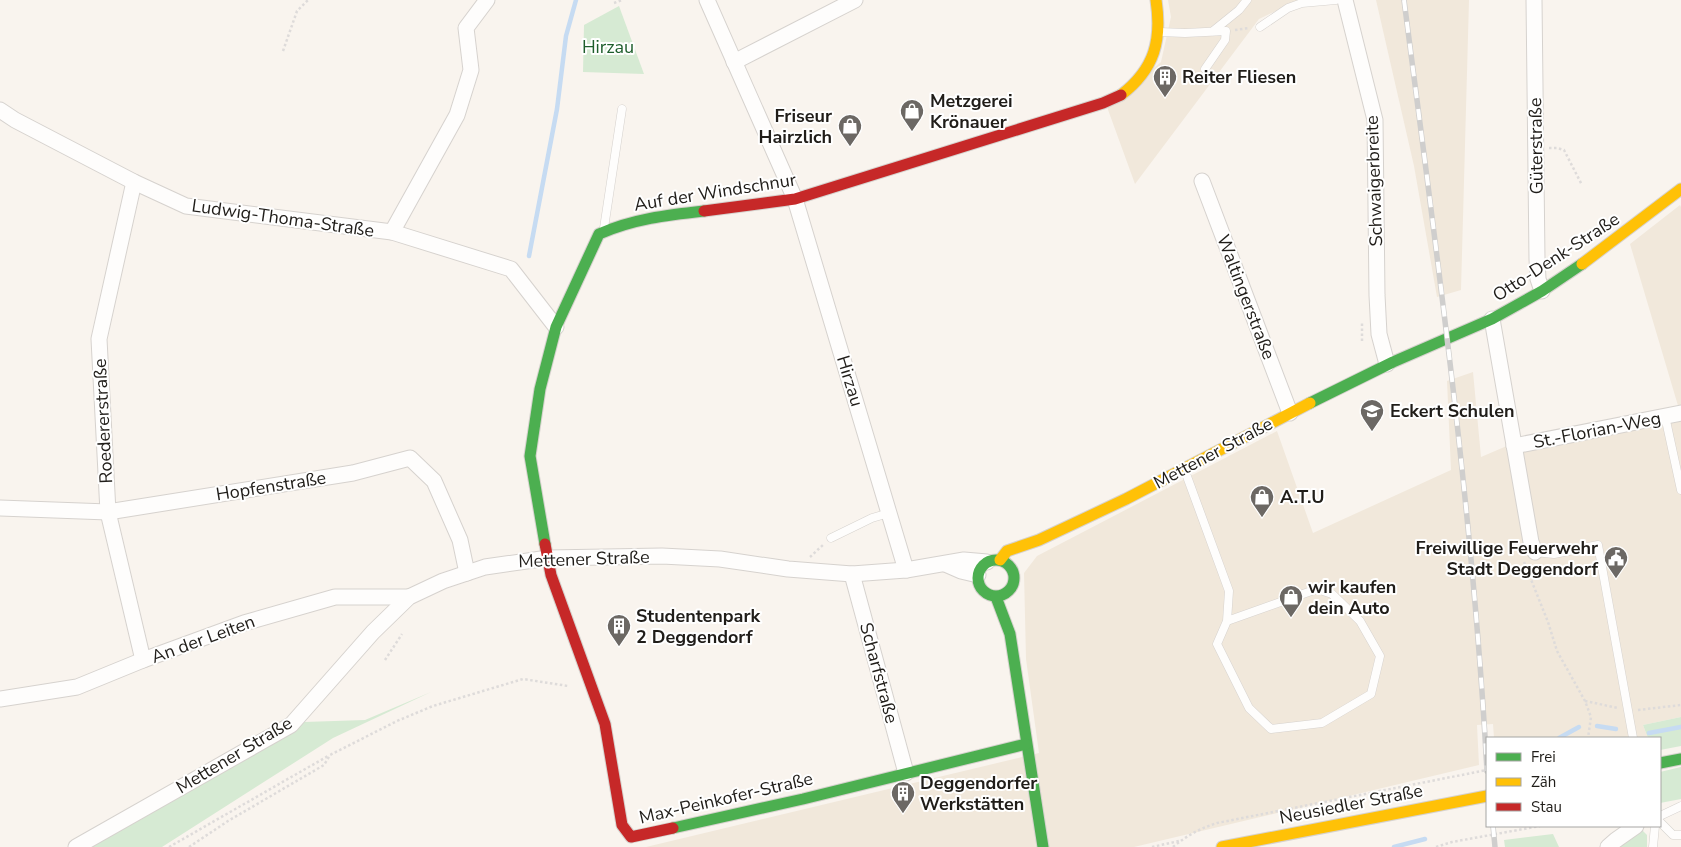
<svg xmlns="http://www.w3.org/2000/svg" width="1681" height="847" viewBox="0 0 1681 847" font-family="'Nunito Sans',sans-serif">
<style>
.built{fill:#f1e8db}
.green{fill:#d6ead3}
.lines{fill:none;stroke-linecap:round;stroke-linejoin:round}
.stream{stroke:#c6dbf2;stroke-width:4.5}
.lane-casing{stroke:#d6d2ce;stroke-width:9}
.street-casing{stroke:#d6d2ce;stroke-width:17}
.fast-casing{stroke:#d6d2ce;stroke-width:13}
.slow-casing{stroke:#d6d2ce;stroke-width:13}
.jam-casing{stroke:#d6d2ce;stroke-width:13}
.path{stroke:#dedbda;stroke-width:2.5;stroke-dasharray:2.5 2.5;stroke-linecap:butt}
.lane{stroke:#fefdfc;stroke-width:8}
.street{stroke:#fefdfc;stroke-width:15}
.fast{stroke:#4caf50;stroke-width:11}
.slow{stroke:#ffc107;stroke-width:11}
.jam{stroke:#c62828;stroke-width:11}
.rail-casing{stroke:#cfcecd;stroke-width:5.5}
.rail{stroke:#fff;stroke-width:4;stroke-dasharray:11;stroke-linecap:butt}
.labels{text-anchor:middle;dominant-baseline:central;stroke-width:4;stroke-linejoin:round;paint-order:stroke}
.park-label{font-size:18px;fill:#1e5e2c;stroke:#fff}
.poi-label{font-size:18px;font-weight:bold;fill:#201d19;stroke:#fff;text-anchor:start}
.street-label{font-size:18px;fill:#201d19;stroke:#fff}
</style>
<rect width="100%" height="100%" fill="#f9f4ee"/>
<g class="built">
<polygon points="1168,0 1299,0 1259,19 1135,184 1107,107 1161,62 1171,17"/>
<polygon points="1376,0 1469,0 1461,290 1437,297 1414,166"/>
<polygon points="1680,205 1681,207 1681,717 1643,725 1648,738 1494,738 1493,724 1477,725 1479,765 1134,847 646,847 1039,753 1026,659 1024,573 1037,556 1277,431 1313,533 1451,470 1447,381 1473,372 1481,457 1523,439 1679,409 1630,244"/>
</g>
<g class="green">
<polygon points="619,6 644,74 583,72 584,25"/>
<polygon points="431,692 333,738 162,847 88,847 304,722 365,720"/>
<polygon points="1681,717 1681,746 1660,750 1660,738 1648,738 1643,725"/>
<polygon points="1681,767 1681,799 1660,803 1660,772"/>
<polygon points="1642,830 1647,835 1647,847 1613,847"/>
<polygon points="1553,834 1559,847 1505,847 1504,840"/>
</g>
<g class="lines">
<g class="stream">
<polyline points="529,256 557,109 566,36 576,0"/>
<polyline points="1597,726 1616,729"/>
<polyline points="1649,733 1681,727"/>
<polyline points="1559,738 1579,727"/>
<polyline points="1394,847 1425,839"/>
</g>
<g class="lane-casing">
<g id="lane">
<polyline points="1260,27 1288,8 1302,3 1336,0"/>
<polyline points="1213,31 1239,10 1247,0"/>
<polyline points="1160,32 1185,33 1226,31 1225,40 1205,69"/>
<polyline points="604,228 622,109"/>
<polyline points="1665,416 1681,490"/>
<polyline points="1185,471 1229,591 1227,621 1217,644 1249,708 1271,729 1322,723 1371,694 1380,656 1360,621 1332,594 1317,589 1227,621"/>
<polyline points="831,538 872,518 889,513"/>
<polyline points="1535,552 1554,554 1598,545 1633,738"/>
<polyline points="1660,816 1681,806"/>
<polyline points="1660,822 1673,835 1681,835"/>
<polyline points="1653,847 1655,826"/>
</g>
</g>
<g class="street-casing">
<g id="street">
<polyline points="707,0 795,199 906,570"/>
<polyline points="1345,0 1375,120 1377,295 1379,334 1387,364"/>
<polyline points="1534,0 1537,259 1538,279 1542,291"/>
<polyline points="734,62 855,0"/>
<polyline points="0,110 15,120 134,182 186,206 392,232 511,269 556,327"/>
<polyline points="1202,181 1290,413"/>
<polyline points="134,182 99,339 108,512 143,660"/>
<polyline points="392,232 457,115 471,70 466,28 487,0"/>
<polyline points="1492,319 1531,542 1535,552"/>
<polyline points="1514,446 1681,413"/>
<polyline points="0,508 108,512 353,473 410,458 434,481 460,540 467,573"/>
<polyline points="945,564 961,571 978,575"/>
<polyline points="852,574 906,773"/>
<polyline points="0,699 77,687 143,660 244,623 335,597 409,597"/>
<polyline points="76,847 291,725 373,632 409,597 443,581 485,567 548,558 662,556 720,559 788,569 852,574 906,570 964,560 987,562"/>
<polyline points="1608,847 1616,840 1636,826"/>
</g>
</g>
<g class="fast-casing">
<g id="fast">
<polyline points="1310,403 1393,362 1492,319 1542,291 1582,264"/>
<path d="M545,544L530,456L540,389L556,327L599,234C633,219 667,215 704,211"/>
<circle cx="996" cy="578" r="18"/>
<polyline points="996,597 1010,634 1043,847"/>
<polyline points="1660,763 1681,759"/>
<polyline points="673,828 803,799 1026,744"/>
</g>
</g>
<g class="slow-casing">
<g id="slow">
<path d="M1121,95C1155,69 1162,40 1156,0"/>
<polyline points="1582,264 1681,189"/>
<polyline points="1000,560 1007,551 1039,540 1126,499 1310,403"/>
<polyline points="1222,847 1487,796"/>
</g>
</g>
<g class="jam-casing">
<g id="jam">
<polyline points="704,211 795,199 1103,103 1121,95"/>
<polyline points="545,544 551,575 605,724 622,825 631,837 673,828"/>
</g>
</g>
<g class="path">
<polyline points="614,3 622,0"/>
<polyline points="1235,30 1249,28"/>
<polyline points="283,51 297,11 308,0"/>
<polyline points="1549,148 1557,148 1564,150 1582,185"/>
<polyline points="1362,341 1362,323"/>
<polyline points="810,557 824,544"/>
<polyline points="1524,562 1548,622 1557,651 1585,701 1591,717 1588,738"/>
<polyline points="385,660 402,634"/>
<polyline points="1585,701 1618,708"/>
<polyline points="1638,710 1681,705"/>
<polyline points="169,847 328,756"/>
<polyline points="189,847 228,821 324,765 330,755 397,721 433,706 523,679 568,686"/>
<polyline points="1152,847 1179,841"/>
<path d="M1173,847C1186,836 1201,828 1217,823L1487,770"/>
<polyline points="1436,847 1452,842 1540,826"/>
</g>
<use href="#lane" class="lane"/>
<use href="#street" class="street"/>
<use href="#fast" class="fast"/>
<use href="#slow" class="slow"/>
<use href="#jam" class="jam"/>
<g class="rail-casing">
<g id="rail">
<path d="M1404,0C1437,256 1473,513 1487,771"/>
<polyline points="1493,826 1495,847"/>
</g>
</g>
<use href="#rail" class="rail"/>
</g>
<defs>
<g id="building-pin" transform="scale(1.25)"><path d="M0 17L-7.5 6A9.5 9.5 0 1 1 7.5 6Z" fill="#6c6864" stroke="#fff"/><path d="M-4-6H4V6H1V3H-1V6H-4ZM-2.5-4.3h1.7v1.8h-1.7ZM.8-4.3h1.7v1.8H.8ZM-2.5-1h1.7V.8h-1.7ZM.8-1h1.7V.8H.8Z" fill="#fff"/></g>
<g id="shop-pin" transform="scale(1.25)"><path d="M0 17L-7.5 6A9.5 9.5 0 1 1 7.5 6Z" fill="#6c6864" stroke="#fff"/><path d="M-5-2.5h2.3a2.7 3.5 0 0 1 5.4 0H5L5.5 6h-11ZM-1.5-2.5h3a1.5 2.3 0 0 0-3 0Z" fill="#fff"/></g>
<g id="university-pin" transform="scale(1.25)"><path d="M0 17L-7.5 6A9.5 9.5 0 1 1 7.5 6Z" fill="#6c6864" stroke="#fff"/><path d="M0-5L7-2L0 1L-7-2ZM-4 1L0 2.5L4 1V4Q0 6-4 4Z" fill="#fff"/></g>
<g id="civic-pin" transform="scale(1.25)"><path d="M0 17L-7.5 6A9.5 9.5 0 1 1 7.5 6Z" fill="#6c6864" stroke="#fff"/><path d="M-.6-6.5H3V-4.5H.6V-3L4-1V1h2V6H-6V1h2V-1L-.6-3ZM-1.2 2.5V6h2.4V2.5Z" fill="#fff"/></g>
</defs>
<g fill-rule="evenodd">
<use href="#building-pin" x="1165" y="77"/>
<use href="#shop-pin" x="912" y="111"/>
<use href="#shop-pin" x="850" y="126"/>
<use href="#university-pin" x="1372" y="411"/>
<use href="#shop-pin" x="1262" y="497"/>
<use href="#civic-pin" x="1616" y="558"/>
<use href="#shop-pin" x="1291" y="597"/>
<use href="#building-pin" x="619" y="626"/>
<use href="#building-pin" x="903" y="793"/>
</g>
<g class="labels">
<g class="park-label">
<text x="608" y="47">Hirzau</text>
</g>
<g class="poi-label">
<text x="1182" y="77">Reiter Fliesen</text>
<text x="930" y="101">Metzgerei<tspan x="930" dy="21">Krönauer</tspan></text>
<text x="832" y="116" text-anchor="end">Friseur<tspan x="832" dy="21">Hairzlich</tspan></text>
<text x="1390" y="411">Eckert Schulen</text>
<text x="1280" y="497">A.T.U</text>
<text x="1598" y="548" text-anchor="end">Freiwillige Feuerwehr<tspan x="1598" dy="21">Stadt Deggendorf</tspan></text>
<text x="1308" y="587">wir kaufen<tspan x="1308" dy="21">dein Auto</tspan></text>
<text x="636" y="616">Studentenpark<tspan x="636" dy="21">2 Deggendorf</tspan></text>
<text x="920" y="783">Deggendorfer<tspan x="920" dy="21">Werkstätten</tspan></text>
</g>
<g class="street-label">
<text transform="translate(1536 146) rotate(-91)">Güterstraße</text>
<text transform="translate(1374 181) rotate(-92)">Schwaigerbreite</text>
<text transform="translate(715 192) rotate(-9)">Auf der Windschnur</text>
<text transform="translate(283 218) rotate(8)">Ludwig-Thoma-Straße</text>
<text transform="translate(1556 257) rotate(-33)">Otto-Denk-Straße</text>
<text transform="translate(1246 297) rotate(69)">Waltingerstraße</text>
<text transform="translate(850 381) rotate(73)">Hirzau</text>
<text transform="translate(103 421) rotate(-93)">Roedererstraße</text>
<text transform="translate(1597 430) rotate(-11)">St.-Florian-Weg</text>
<text transform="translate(1213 453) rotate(-28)">Mettener Straße</text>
<text transform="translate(271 486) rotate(-9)">Hopfenstraße</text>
<text transform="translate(584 559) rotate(-2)">Mettener Straße</text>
<text transform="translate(203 639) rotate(-20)">An der Leiten</text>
<text transform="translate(879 673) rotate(75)">Scharfstraße</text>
<text transform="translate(234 755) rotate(-31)">Mettener Straße</text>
<text transform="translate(726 798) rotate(-13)">Max-Peinkofer-Straße</text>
<text transform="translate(1351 804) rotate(-11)">Neusiedler Straße</text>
</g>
</g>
<rect x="1486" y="737" width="175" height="90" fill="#ffffff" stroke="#a6a5a3"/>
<rect x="1496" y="753" width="25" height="8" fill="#4caf50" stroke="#a6a5a3"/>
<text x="1531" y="762" font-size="15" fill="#201d19">Frei</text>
<rect x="1496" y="778" width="25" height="8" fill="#ffc107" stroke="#a6a5a3"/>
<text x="1531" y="787" font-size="15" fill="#201d19">Zäh</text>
<rect x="1496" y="803" width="25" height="8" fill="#c62828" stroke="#a6a5a3"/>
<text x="1531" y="812" font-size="15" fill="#201d19">Stau</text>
</svg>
